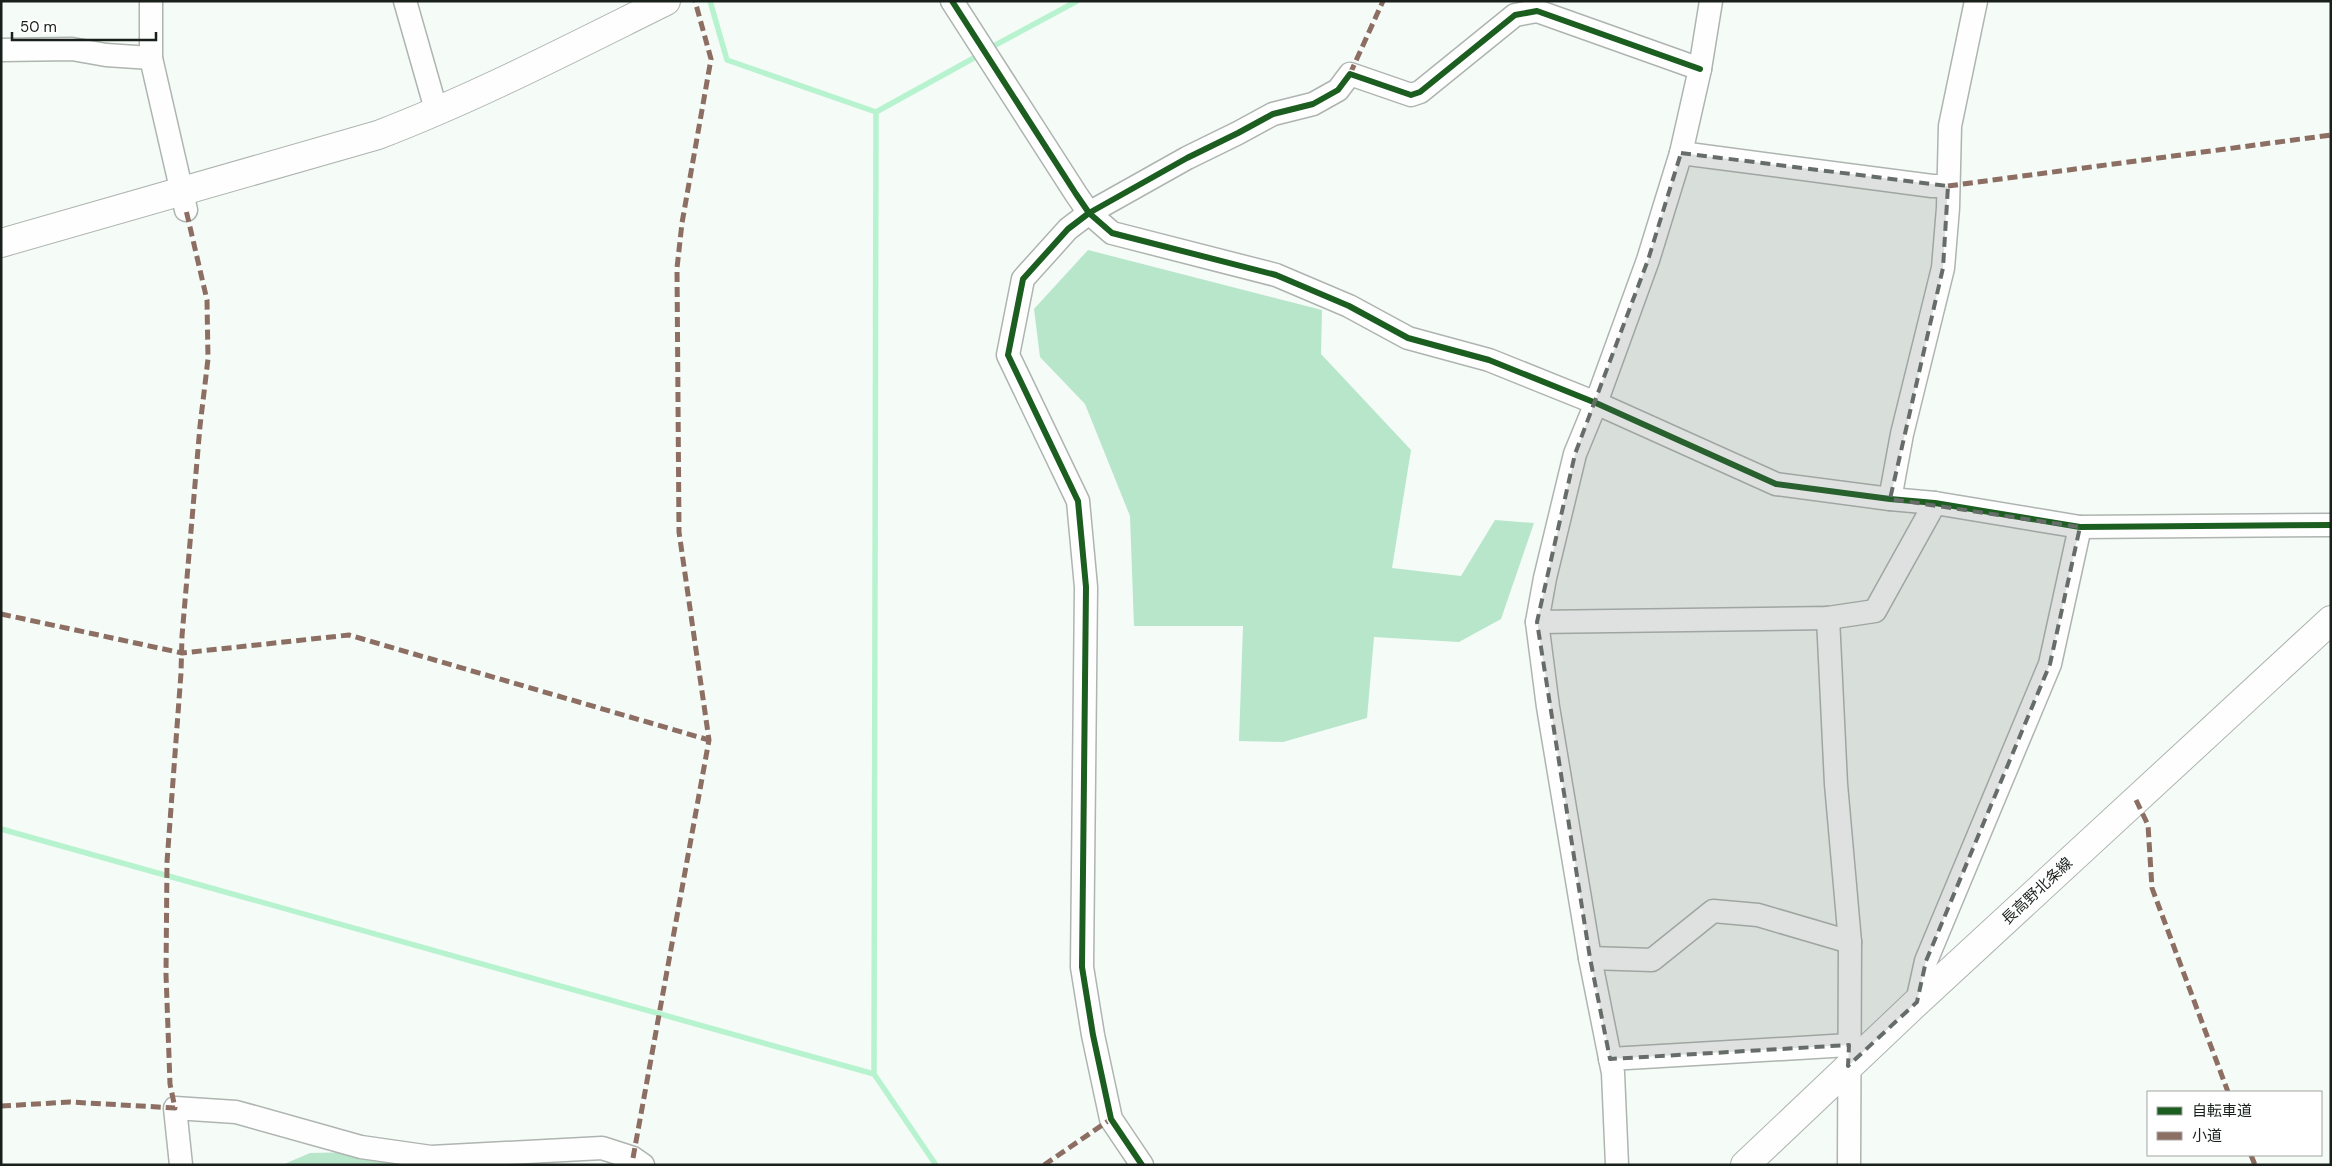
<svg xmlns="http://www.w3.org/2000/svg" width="2332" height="1166" viewBox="0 0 2332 1166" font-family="'DM Sans','Noto Sans JP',sans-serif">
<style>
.forest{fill:#b7e6ca}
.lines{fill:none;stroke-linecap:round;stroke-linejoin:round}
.stream{stroke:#b8f3d0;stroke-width:5.5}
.street-casing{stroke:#aeb4b0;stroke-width:25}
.secondary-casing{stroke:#aeb4b0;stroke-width:30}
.street{stroke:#fefefe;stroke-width:22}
.secondary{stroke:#fefefe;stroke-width:28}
.quiet{stroke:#8d6e63;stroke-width:5;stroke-dasharray:10 5;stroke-linecap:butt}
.cycleway-casing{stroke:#fff;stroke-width:9}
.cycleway{stroke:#1b5e20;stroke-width:6}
.marked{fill:#666d68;fill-opacity:0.2;stroke:#666d68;stroke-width:4;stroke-dasharray:10 6;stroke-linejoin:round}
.labels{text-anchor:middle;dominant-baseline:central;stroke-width:5;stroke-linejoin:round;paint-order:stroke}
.street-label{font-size:15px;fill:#19201b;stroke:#fff}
</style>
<rect width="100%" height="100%" fill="#f5fbf7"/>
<g class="forest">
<polygon points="1088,250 1322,310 1321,354 1411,450 1392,568 1461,576 1495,520 1534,523 1501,619 1459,642 1374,637 1367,718 1283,742 1239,741 1243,626 1134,626 1130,516 1085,404 1040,357 1034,309"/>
<polygon points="356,1152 469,1165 282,1165 310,1153"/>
</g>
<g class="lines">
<g class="stream">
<polyline points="710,1 727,60 876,112"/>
<polyline points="988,49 1077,1"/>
<polyline points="1,829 874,1074 936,1165"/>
<polyline points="874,1074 876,112 981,54"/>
</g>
<g class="street-casing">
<g id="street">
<polyline points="151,1 151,58 186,210"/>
<polyline points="405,1 437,113"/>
<polyline points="952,1 1076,194 1089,213 1112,233 1276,275 1349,306 1408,338 1489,360 1596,403 1776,484 1890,499 1935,503 2080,527 2331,525"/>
<polyline points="1,50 72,49 106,55 151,58"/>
<polyline points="1681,153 1932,186 1948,186"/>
<polyline points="1890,499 1902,434 1943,268 1948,208 1950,126 1976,1"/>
<polyline points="1828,618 1836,784 1850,942 1849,1165"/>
<polyline points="1537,622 1828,618 1875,611 1935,503"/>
<polyline points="1590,958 1652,960 1713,911 1758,915 1850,942"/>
<polyline points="1917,1002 1926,961 2050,664 2080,527"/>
<polyline points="1610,1059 1849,1045"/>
<polyline points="181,1165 175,1108 236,1112 361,1147 431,1157 602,1148 633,1158 643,1165"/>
<polyline points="1142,1165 1111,1119 1093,1035 1082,967 1086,587 1078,501 1008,355 1023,279 1068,229 1089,213 1187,158 1238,133 1273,114 1313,104 1338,90 1350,74 1411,95 1420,92 1515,15 1537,11 1700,69"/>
<polyline points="1617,1165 1613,1073 1590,958 1548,707 1537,622 1545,578 1575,454 1596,403 1648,260 1681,153 1700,69 1711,1"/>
</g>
</g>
<g class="secondary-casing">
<g id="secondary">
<path d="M1,243L378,135C477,97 571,48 666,1"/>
<polyline points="1745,1165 1917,1002 2331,620"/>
</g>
</g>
<use href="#street" class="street"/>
<use href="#secondary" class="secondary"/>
<g class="quiet">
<polyline points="1350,74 1383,1"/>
<polyline points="1948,186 2331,135"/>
<polyline points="1,614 182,653 349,635 709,740"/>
<polyline points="2136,800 2148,825 2152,888 2228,1092"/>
<polyline points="1,1106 70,1102 175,1108 170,1084 166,974 167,862 181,673 182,636 200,426 208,359 207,300 186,210"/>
<polyline points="2251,1155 2255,1165"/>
<polyline points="633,1158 709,740 679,532 677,268 682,223 711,59 695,1"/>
<polyline points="1044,1165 1111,1119"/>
</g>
<g class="cycleway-casing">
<g id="cycleway">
<polyline points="952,1 1076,194 1089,213 1112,233 1276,275 1349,306 1408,338 1489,360 1596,403 1776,484 1890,499 1935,503 2080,527 2331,525"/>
<polyline points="1142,1165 1111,1119 1093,1035 1082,967 1086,587 1078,501 1008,355 1023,279 1068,229 1089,213 1187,158 1238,133 1273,114 1313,104 1338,90 1350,74 1411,95 1420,92 1515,15 1537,11 1700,69"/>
</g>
</g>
<use href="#cycleway" class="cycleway"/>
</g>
<path class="marked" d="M1681,153L1948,186L1943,268L1890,499L2080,527L2050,664L1926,961L1917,1002L1848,1066L1849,1045L1610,1059L1590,958L1537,622L1575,454L1648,260Z"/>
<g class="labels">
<g class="street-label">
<text transform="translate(2037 891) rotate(-43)">長高野北条線</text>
</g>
</g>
<rect width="2332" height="1166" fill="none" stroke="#19201b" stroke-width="5"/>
<rect x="2147" y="1091" width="175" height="65" fill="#ffffff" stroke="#a3a6a4"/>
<rect x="2157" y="1107" width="25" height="8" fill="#1b5e20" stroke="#a3a6a4"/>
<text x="2192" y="1116" font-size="15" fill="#19201b">自転車道</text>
<rect x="2157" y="1132" width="25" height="8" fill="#8d6e63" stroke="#a3a6a4"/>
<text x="2192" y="1141" font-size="15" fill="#19201b">小道</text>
<path d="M12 32v8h144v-8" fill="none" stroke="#19201b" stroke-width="2.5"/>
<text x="20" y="32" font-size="15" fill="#19201b" stroke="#ffffff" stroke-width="4" paint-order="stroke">50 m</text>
</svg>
